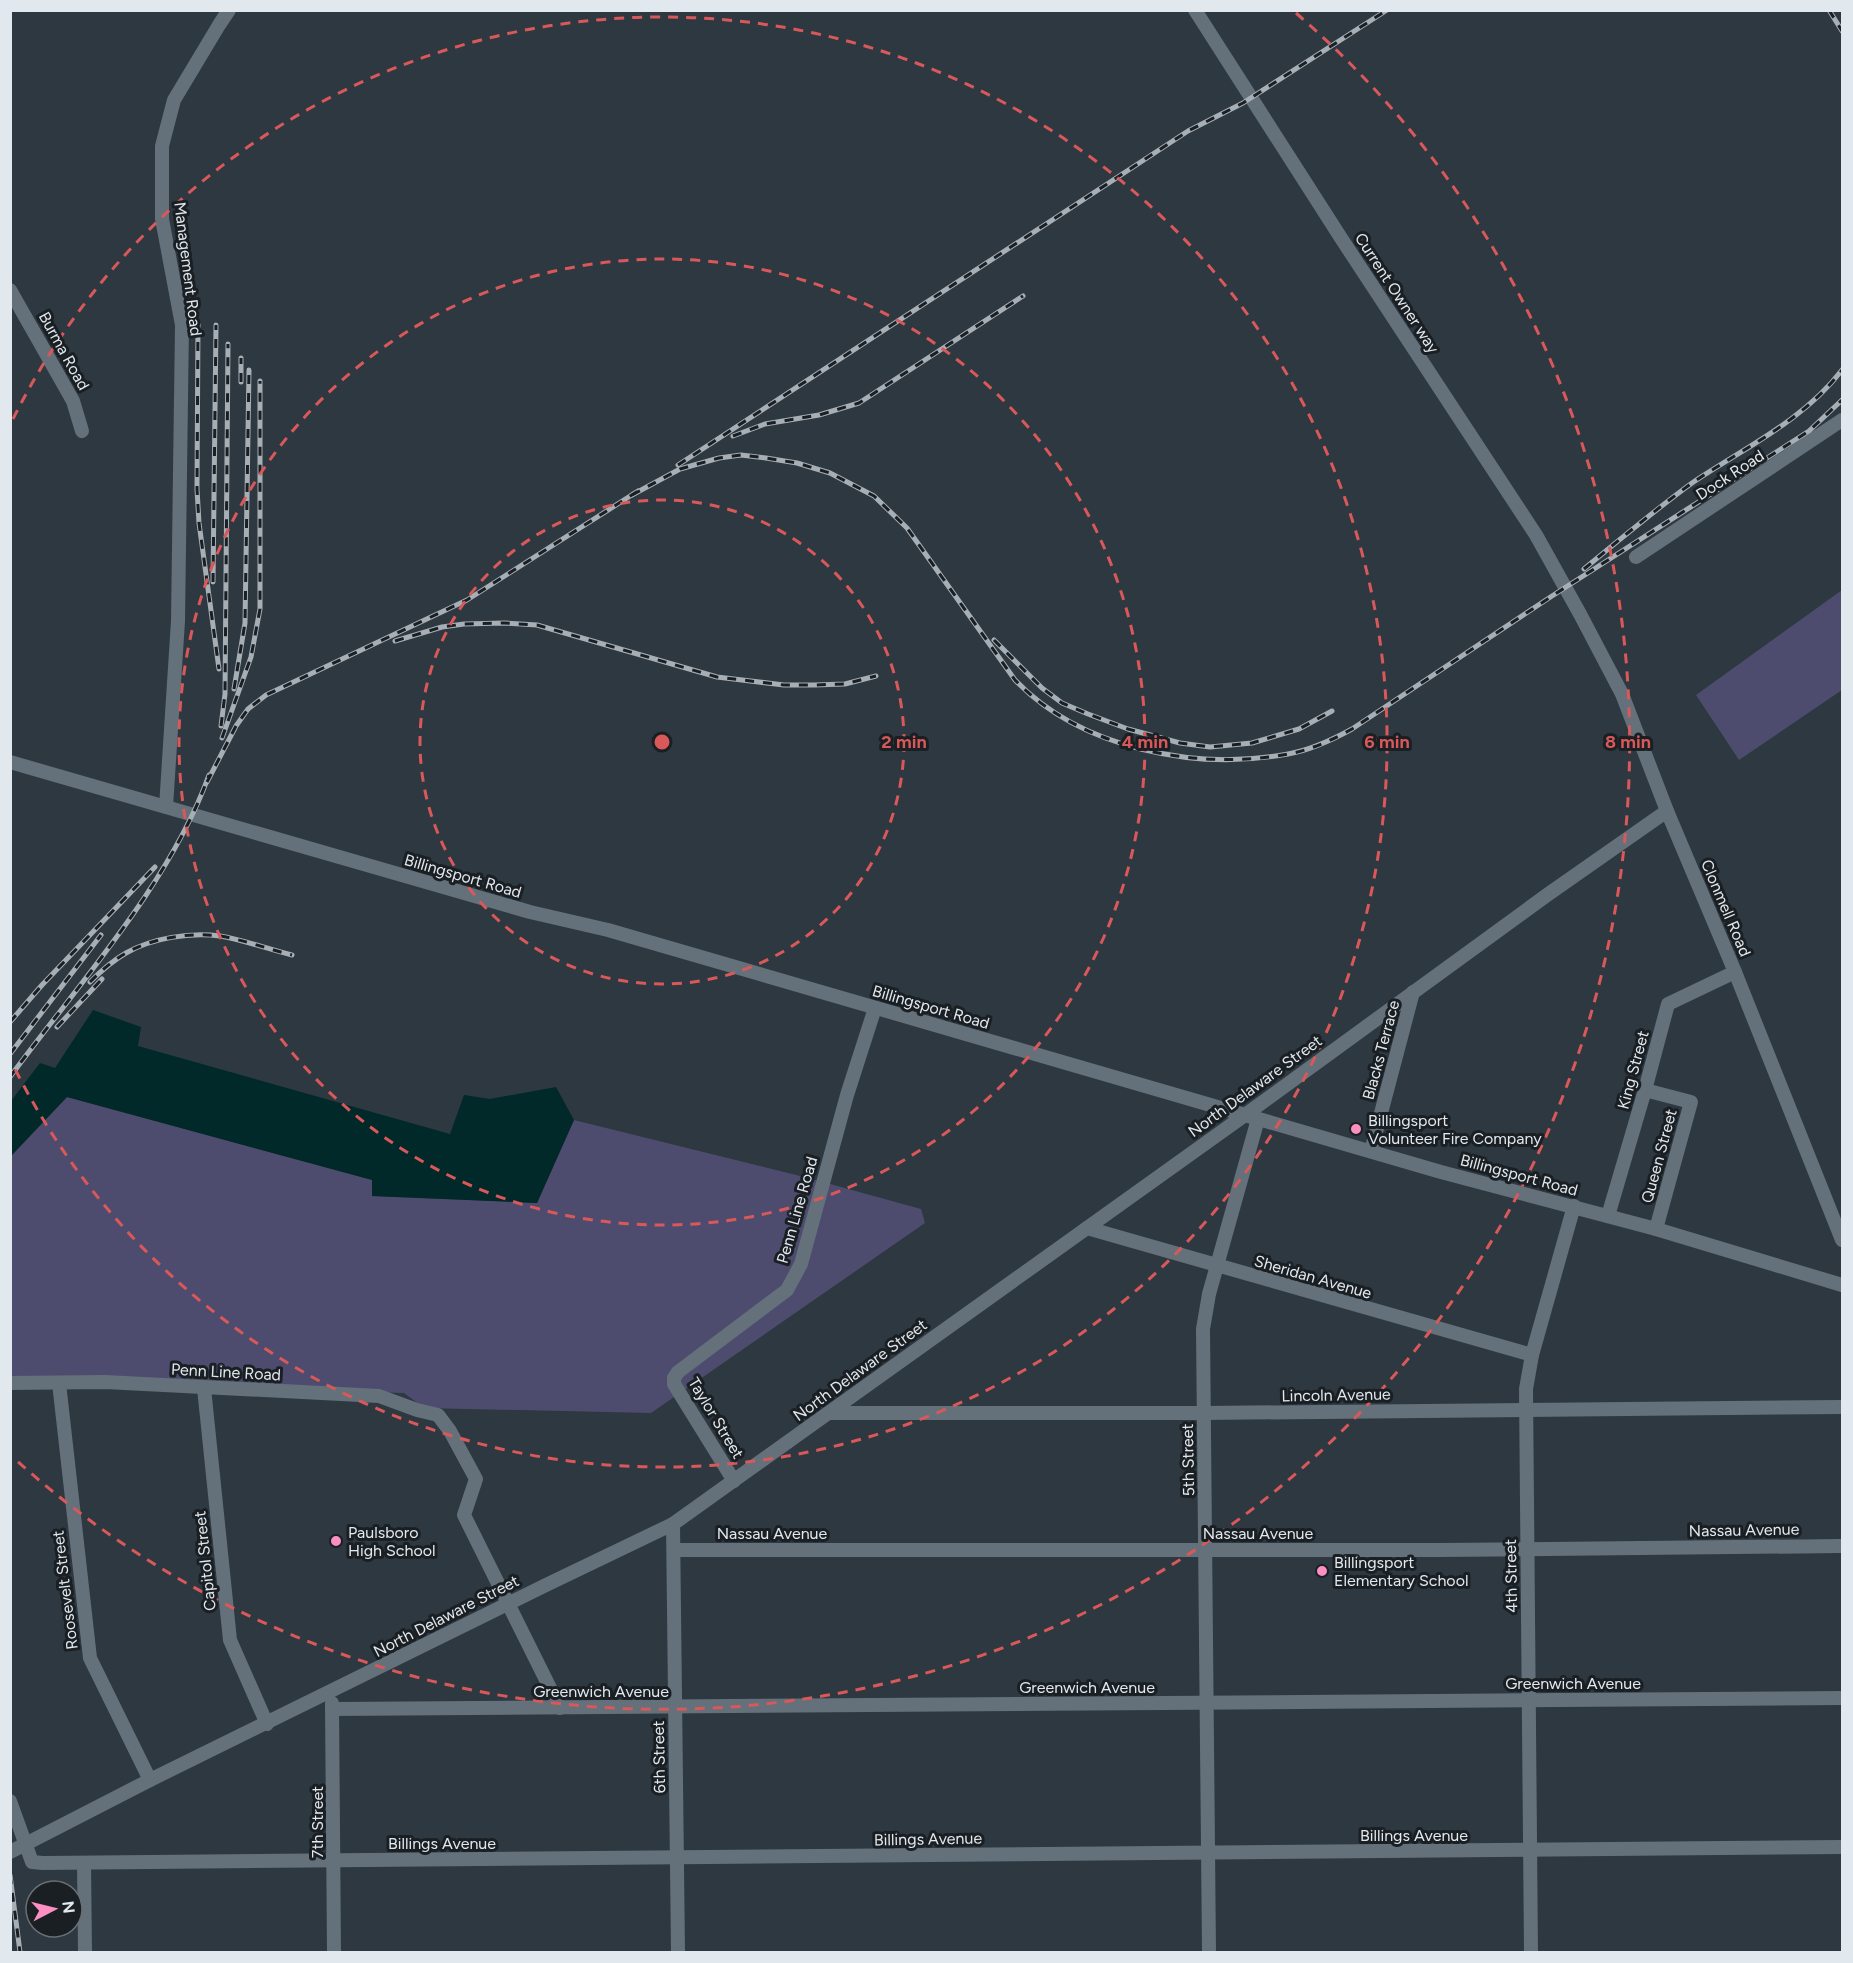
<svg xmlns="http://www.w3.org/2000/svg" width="1853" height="1963" viewBox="0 0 1853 1963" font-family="Figtree,sans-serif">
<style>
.green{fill:#4e4c6e}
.water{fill:#012929}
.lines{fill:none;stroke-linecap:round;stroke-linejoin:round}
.minor{stroke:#64717a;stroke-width:14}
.rail-casing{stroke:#a7afb6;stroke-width:5}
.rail{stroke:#1a1f23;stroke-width:3;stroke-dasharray:9;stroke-linecap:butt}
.ring{fill:none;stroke:#d9585a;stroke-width:3;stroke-dasharray:10 8}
.poi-dot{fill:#fc8fc1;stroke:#1a1f23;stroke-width:2}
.labels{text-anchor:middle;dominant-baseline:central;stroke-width:6;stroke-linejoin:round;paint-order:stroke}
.street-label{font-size:16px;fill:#e1e8ee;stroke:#1a1f23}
.poi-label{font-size:16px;fill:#e1e8ee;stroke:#1a1f23;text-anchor:start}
.centre{fill:#d9585a;stroke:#1a1f23;stroke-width:3}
.ring-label{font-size:18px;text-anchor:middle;font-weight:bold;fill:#d9585a;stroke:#1a1f23;stroke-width:6;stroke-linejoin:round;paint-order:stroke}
</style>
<rect width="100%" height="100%" fill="#2d3841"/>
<g class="green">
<polygon points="1842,590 1842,690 1739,760 1696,695"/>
<polygon points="67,1097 373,1180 372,1196 537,1203 574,1120 812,1179 921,1209 925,1223 651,1413 424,1408 404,1393 11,1382 11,1156"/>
</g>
<polygon class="water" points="93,1010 141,1027 138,1046 450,1134 464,1095 490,1099 556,1087 574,1120 537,1203 372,1196 372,1180 67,1097 11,1156 11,1101 40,1063 55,1068"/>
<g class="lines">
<g class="minor">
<polyline points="1195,10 1341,238 1536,535 1580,614 1622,694 1667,811 1735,972 1842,1240"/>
<polyline points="10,290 73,401 82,431"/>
<polyline points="1636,557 1842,420"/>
<polyline points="10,762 530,912 608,930 1441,1172 1656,1229 1842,1285"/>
<polyline points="166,807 178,621 182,325 162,219 162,146 174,100 219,25 229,10"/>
<polyline points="1645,1090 1691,1102 1656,1229"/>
<polyline points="1371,1151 1413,992"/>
<polyline points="1608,1216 1645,1090 1668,1004 1735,972"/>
<polyline points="1087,1228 1532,1355"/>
<polyline points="10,1383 105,1382 379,1396 417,1410 438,1415 450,1431 476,1479 464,1515 560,1708"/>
<polyline points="59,1383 90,1658 150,1780"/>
<polyline points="204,1388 230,1640 267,1724"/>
<polyline points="830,1413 1204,1413 1842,1407"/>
<polyline points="734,1481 674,1384 674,1378 678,1372 787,1290 801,1264 847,1095 875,1008"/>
<polyline points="673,1524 678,1952"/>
<polyline points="674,1550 1439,1550 1842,1546"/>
<polyline points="332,1703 334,1952"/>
<polyline points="332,1709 1842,1698"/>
<polyline points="10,1801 32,1862 43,1863 1842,1847"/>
<polyline points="10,1852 150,1780 546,1585 673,1524 1245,1115 1547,895 1667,811"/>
<polyline points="84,1863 85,1952"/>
<polyline points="1209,1952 1203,1329 1209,1294 1258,1119"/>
<polyline points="1531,1952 1526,1389 1532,1355 1574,1206"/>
</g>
<g class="rail-casing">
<g id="rail">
<polyline points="1829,10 1842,31"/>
<polyline points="198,324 197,489 199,523 219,669"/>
<polyline points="241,382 241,358"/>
<polyline points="733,436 765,424 819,415 859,403 1023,296"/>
<polyline points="678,465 1188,131 1243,103 1387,10"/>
<path d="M632,495L680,469L719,458L741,455L766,458L797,463L830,473L874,496L907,528L1015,680C1081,749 1196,771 1288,754C1311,750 1332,740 1352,729L1552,596L1809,431L1842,400"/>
<path d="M1584,569C1619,540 1655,510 1692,483C1744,448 1803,421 1842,370"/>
<polyline points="213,582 216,325"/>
<polyline points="994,640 1042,688 1062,703 1088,714 1128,729 1180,743 1210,747 1252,743 1299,729 1332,711"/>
<polyline points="395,641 442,627 464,624 504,623 537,625 717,677 784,685 814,685 845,684 876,676"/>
<polyline points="234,689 245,623 249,370"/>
<polyline points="221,726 225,694 228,344"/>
<polyline points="222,738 251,657 260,609 260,381"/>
<polyline points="207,782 236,726 248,709 266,695 467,600 638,491"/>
<path d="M90,982C101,971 112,961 126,953C152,938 190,932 220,936C244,940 268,949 292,955"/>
<polyline points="10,1022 42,985 155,867"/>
<polyline points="57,1027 102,979"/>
<polyline points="10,1054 101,935"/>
<path d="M10,1077C78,984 170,884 209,775"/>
<polyline points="10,1875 20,1952"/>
</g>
</g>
<use href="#rail" class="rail"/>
</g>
<g class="ring">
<circle cx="662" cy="742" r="242"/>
<circle cx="662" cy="742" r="483"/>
<path d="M13 419A725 725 0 1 1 13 1065"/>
<path d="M1296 13A966 966 0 1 1 16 1460"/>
</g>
<g class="poi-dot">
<circle cx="1356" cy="1129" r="6"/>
<circle cx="336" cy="1541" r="6"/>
<circle cx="1322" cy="1571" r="6"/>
</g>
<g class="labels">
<g class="street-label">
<text transform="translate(188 269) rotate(83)">Management Road</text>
<text transform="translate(1397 293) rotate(57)">Current Owner way</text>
<text transform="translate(64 351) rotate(61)">Burma Road</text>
<text transform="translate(1730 475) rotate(-33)">Dock Road</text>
<text transform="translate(463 876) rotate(16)">Billingsport Road</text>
<text transform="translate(1726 908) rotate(67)">Clonmell Road</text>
<text transform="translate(931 1007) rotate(16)">Billingsport Road</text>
<text transform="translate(1381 1050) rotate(-75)">Blacks Terrace</text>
<text transform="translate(1633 1070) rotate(-75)">King Street</text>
<text transform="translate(1255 1086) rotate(-36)">North Delaware Street</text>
<text transform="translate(1659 1156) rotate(-75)">Queen Street</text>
<text transform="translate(1519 1175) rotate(15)">Billingsport Road</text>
<text transform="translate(797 1210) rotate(-74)">Penn Line Road</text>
<text transform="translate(1313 1277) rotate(16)">Sheridan Avenue</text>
<text transform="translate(860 1370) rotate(-36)">North Delaware Street</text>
<text transform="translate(226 1372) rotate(3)">Penn Line Road</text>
<text transform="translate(1336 1395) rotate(-1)">Lincoln Avenue</text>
<text transform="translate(716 1418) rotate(59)">Taylor Street</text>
<text transform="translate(1188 1460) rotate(-91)">5th Street</text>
<text transform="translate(1744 1530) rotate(-1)">Nassau Avenue</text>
<text x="772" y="1533">Nassau Avenue</text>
<text x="1258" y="1533">Nassau Avenue</text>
<text transform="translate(205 1561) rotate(-96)">Capitol Street</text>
<text transform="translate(1511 1576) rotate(-91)">4th Street</text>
<text transform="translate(65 1590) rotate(-97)">Roosevelt Street</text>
<text transform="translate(446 1616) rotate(-27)">North Delaware Street</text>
<text x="1573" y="1683">Greenwich Avenue</text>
<text x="1087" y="1687">Greenwich Avenue</text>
<text x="601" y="1691">Greenwich Avenue</text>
<text transform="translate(659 1757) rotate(-91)">6th Street</text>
<text transform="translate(317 1822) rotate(-90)">7th Street</text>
<text x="1414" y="1835">Billings Avenue</text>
<text transform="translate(928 1839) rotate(-1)">Billings Avenue</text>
<text x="442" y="1843">Billings Avenue</text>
</g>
<g class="poi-label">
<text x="1368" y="1120">Billingsport<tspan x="1368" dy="18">Volunteer Fire Company</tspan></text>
<text x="348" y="1532">Paulsboro<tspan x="348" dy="18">High School</tspan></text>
<text x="1334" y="1562">Billingsport<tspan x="1334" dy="18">Elementary School</tspan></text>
</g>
</g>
<circle cx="662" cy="742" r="9" class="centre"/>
<g class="ring-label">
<text x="904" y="748">2 min</text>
<text x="1145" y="748">4 min</text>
<text x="1387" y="748">6 min</text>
<text x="1628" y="748">8 min</text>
</g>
<rect width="1853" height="1963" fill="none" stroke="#e1e8ee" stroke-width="24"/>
<g transform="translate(54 1909) rotate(83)"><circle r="28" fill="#1a1f23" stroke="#6a6f74" stroke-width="1.5"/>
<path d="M0-4.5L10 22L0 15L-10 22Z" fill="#fc8fc1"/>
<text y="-9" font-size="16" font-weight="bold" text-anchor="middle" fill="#e1e8ee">N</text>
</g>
</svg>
